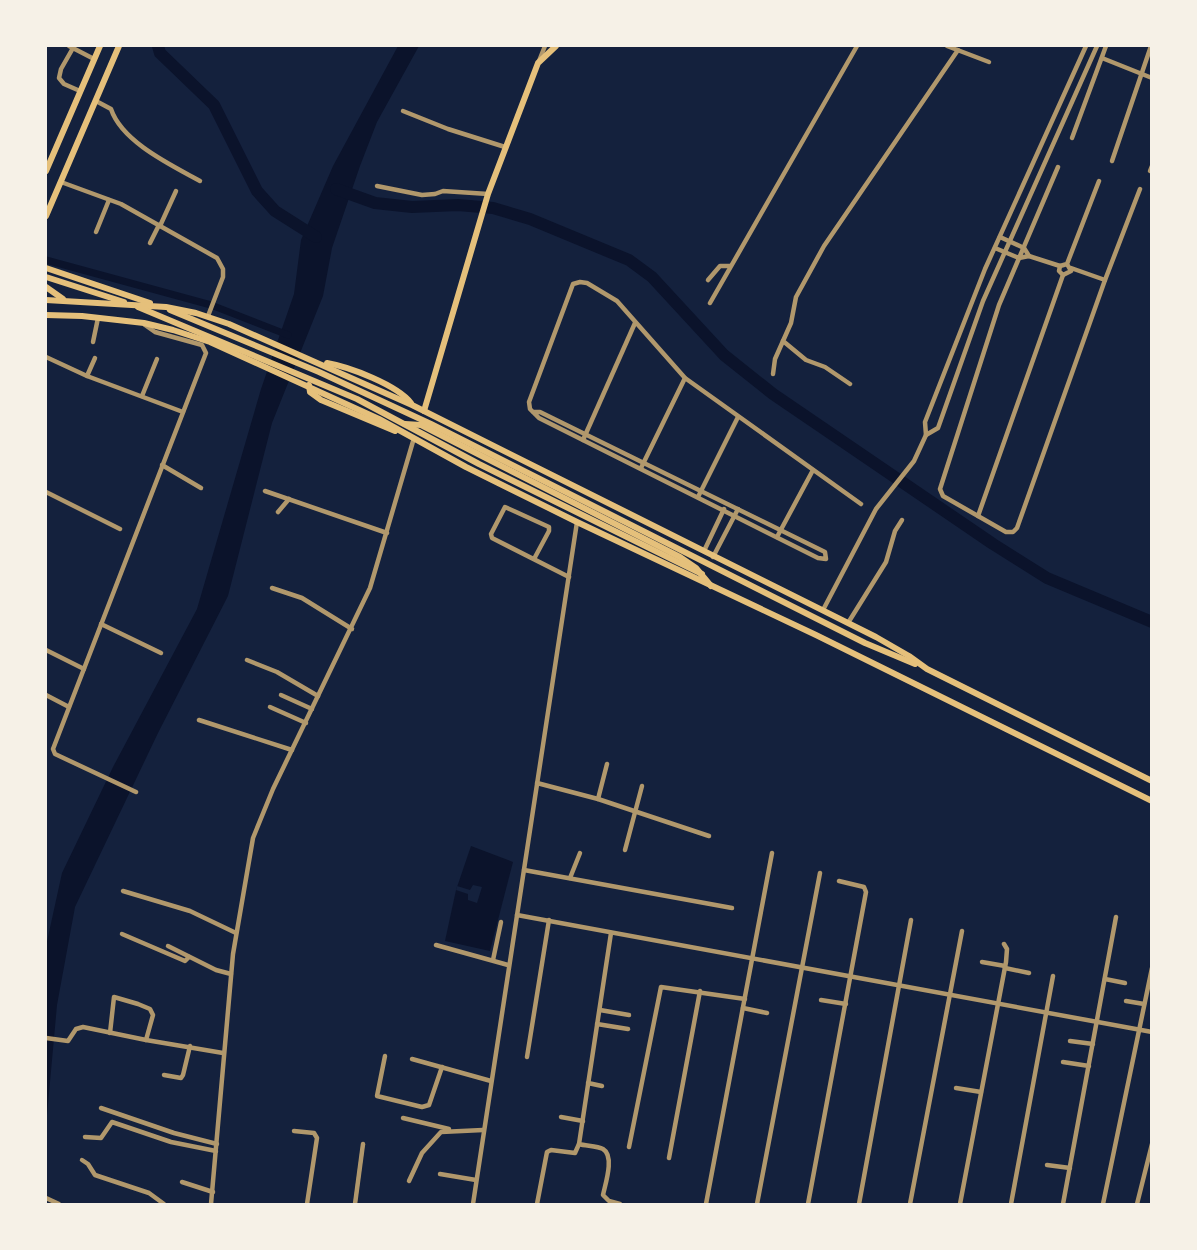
<svg xmlns="http://www.w3.org/2000/svg" width="1197" height="1250" viewBox="0 0 1197 1250" font-family="Helvetica,sans-serif">
<style>
.water{fill:#0b132b}
.pier{fill:#14213d}
.lines{fill:none;stroke-linecap:round;stroke-linejoin:round}
.canal{stroke:#0b132b;stroke-width:7}
.river{stroke:#0b132b;stroke-width:12}
.minor{stroke:#b1986c;stroke-width:4.5}
.secondary{stroke:#e5c07b;stroke-width:6}
.primary{stroke:#e5c07b;stroke-width:6}
</style>
<rect width="100%" height="100%" fill="#14213d"/>
<g class="water">
<polygon points="398,46 419,46 377,122 360,166 332,248 323,296 272,423 228,596 158,733 75,907 57,1005 46,1126 46,946 62,873 113,767 197,609 261,389 294,294 301,240 333,166"/>
<polygon points="471,846 513,862 490,951 445,941 456,890"/>
</g>
<polygon class="pier" points="473,885 482,887 477,903 468,900 468,894 456,890 457,886 470,890"/>
<g class="lines">
<polyline class="canal" points="46,260 211,305 288,335"/>
<g class="river">
<polyline points="158,46 160,53 214,105 257,191 275,211 316,237"/>
<polyline points="336,189 375,203 412,207 458,205 493,208 530,219 629,260 652,277 724,355 773,394 993,544 1047,578 1152,622"/>
</g>
<g class="minor">
<polyline points="69,46 94,59"/>
<polyline points="947,46 989,62"/>
<polyline points="73,48 61,69 59,78 64,84 80,91"/>
<polyline points="1102,58 1152,78"/>
<polyline points="539,61 545,46"/>
<path d="M96,101L111,109C122,142 171,165 200,181"/>
<polyline points="403,111 448,129 505,147"/>
<polyline points="1072,138 1106,46"/>
<polyline points="1112,161 1151,46"/>
<polyline points="1058,167 999,305 940,489 943,496 1006,532 1013,532 1017,528 1105,280 1140,189"/>
<polyline points="1150,171 1152,166"/>
<polyline points="61,182 121,204 217,258 223,269 223,277 208,316"/>
<polyline points="377,186 422,195 435,194 443,191 488,194"/>
<polyline points="160,226 176,191"/>
<polyline points="96,232 109,200"/>
<polyline points="1000,237 1024,248 1029,256"/>
<polyline points="150,243 159,225"/>
<polyline points="995,248 1019,258 1029,256 1060,266"/>
<polyline points="1067,264 1060,266 1059,271 1063,275 1071,271 1067,264 1099,181"/>
<polyline points="1071,268 1105,280"/>
<polyline points="708,280 720,266 730,266"/>
<polyline points="710,303 857,46"/>
<polyline points="93,342 98,318"/>
<polyline points="46,357 87,376 183,412"/>
<polyline points="773,374 775,359 783,341"/>
<polyline points="87,376 95,358"/>
<polyline points="850,384 825,367 806,360 783,341 791,323 796,297 824,246 958,50"/>
<polyline points="142,396 157,359"/>
<polyline points="533,412 540,412 825,552 826,559 818,558 539,418 530,409 529,402 573,284 580,282 587,283 617,301 685,378 861,504"/>
<polyline points="926,435 925,422 985,269 1086,46"/>
<polyline points="583,440 635,323"/>
<polyline points="162,465 201,488"/>
<polyline points="641,468 685,378"/>
<polyline points="265,491 387,533"/>
<polyline points="46,492 120,529"/>
<polyline points="698,497 738,417"/>
<polyline points="278,512 289,499"/>
<polyline points="978,516 1063,275"/>
<polyline points="777,537 813,470"/>
<polyline points="704,551 724,509"/>
<polyline points="713,557 738,509"/>
<polyline points="534,559 549,531 549,527 505,507 491,534 492,538 569,577"/>
<polyline points="272,588 302,598 352,629"/>
<polyline points="823,610 876,509 914,461 926,435 938,428 983,301 1097,46"/>
<polyline points="848,623 886,562 895,531 902,520"/>
<polyline points="101,624 161,653"/>
<polyline points="46,650 84,669"/>
<polyline points="247,660 277,672 318,696"/>
<polyline points="46,695 69,707"/>
<polyline points="281,695 312,709"/>
<polyline points="270,707 306,723"/>
<polyline points="199,720 292,750"/>
<polyline points="537,783 598,799 709,836"/>
<polyline points="136,792 55,754 53,749 206,353 202,345 155,332 145,325"/>
<polyline points="598,799 607,764"/>
<polyline points="625,850 642,786"/>
<polyline points="524,870 732,908"/>
<polyline points="570,878 580,853"/>
<polyline points="123,891 190,911 236,933"/>
<polyline points="517,915 1152,1032"/>
<polyline points="122,934 185,961 189,957"/>
<polyline points="436,945 508,965"/>
<polyline points="168,946 216,970 231,974"/>
<polyline points="493,960 501,922"/>
<polyline points="982,962 1005,966"/>
<polyline points="1005,968 1029,973"/>
<polyline points="1105,979 1125,983"/>
<polyline points="821,1000 846,1004"/>
<polyline points="1126,1001 1144,1004"/>
<polyline points="743,1008 767,1013"/>
<polyline points="600,1010 629,1015"/>
<polyline points="597,1024 628,1029"/>
<polyline points="110,1033 114,997 138,1004 150,1009 153,1015 146,1040"/>
<polyline points="46,1038 68,1041 76,1029 83,1027 146,1040 223,1053"/>
<polyline points="1070,1041 1093,1044"/>
<polyline points="385,1056 377,1096 422,1107 429,1105 442,1067"/>
<polyline points="527,1057 549,920"/>
<polyline points="412,1059 491,1081"/>
<polyline points="1063,1062 1089,1066"/>
<polyline points="164,1075 181,1078 183,1075 190,1046"/>
<polyline points="588,1083 602,1086"/>
<polyline points="956,1088 981,1092"/>
<polyline points="101,1108 174,1133 217,1144"/>
<polyline points="561,1117 583,1121"/>
<polyline points="403,1118 449,1129"/>
<polyline points="294,1131 314,1133 317,1138 307,1204"/>
<polyline points="85,1137 101,1138 112,1122 171,1142 216,1151"/>
<path d="M579,1144C586,1146 597,1146 603,1149C615,1156 605,1185 603,1195L609,1201L620,1204"/>
<polyline points="629,1147 661,987 745,999"/>
<polyline points="669,1158 700,991"/>
<polyline points="82,1160 88,1164 95,1175 149,1193 164,1204"/>
<polyline points="1047,1165 1070,1168"/>
<polyline points="440,1174 476,1180"/>
<polyline points="409,1181 422,1153 441,1132 483,1130"/>
<polyline points="182,1182 213,1192"/>
<polyline points="46,1198 59,1204"/>
<polyline points="211,1204 233,954 253,838 273,789 370,588 414,438"/>
<polyline points="355,1204 363,1144"/>
<polyline points="473,1204 577,522"/>
<polyline points="537,1204 547,1152 551,1150 575,1153 579,1144 611,933"/>
<polyline points="706,1204 772,853"/>
<polyline points="757,1204 820,873"/>
<polyline points="808,1204 866,892 864,887 839,881"/>
<polyline points="859,1204 911,920"/>
<polyline points="910,1204 962,931"/>
<polyline points="960,1204 1006,962 1007,949 1004,944"/>
<polyline points="1011,1204 1053,976"/>
<polyline points="1063,1204 1116,917"/>
<polyline points="1103,1204 1152,968"/>
<polyline points="1137,1204 1152,1144"/>
</g>
<polyline class="secondary" points="424,411 488,194 538,63 556,46"/>
<g class="primary">
<polyline points="46,171 100,46"/>
<polyline points="46,216 119,46"/>
<polyline points="46,268 150,303"/>
<polyline points="46,277 124,302"/>
<polyline points="46,287 63,299"/>
<polyline points="46,300 166,307 196,313 229,324 412,405 876,637 909,656 927,669 1152,781"/>
<polyline points="138,307 357,399 479,464 702,574"/>
<polyline points="170,310 319,372 431,424 865,643 915,664"/>
<polyline points="46,315 82,316 144,323 173,330 210,342 379,419 466,467 577,522 816,635 1152,801"/>
<path d="M327,363C350,367 397,385 411,403"/>
<polyline points="309,385 310,392 321,400 395,431"/>
<polyline points="405,424 421,425 680,557 696,568 711,586"/>
</g>
</g>
<rect width="1197" height="1250" fill="none" stroke="#f6f1e7" stroke-width="94"/>
</svg>
